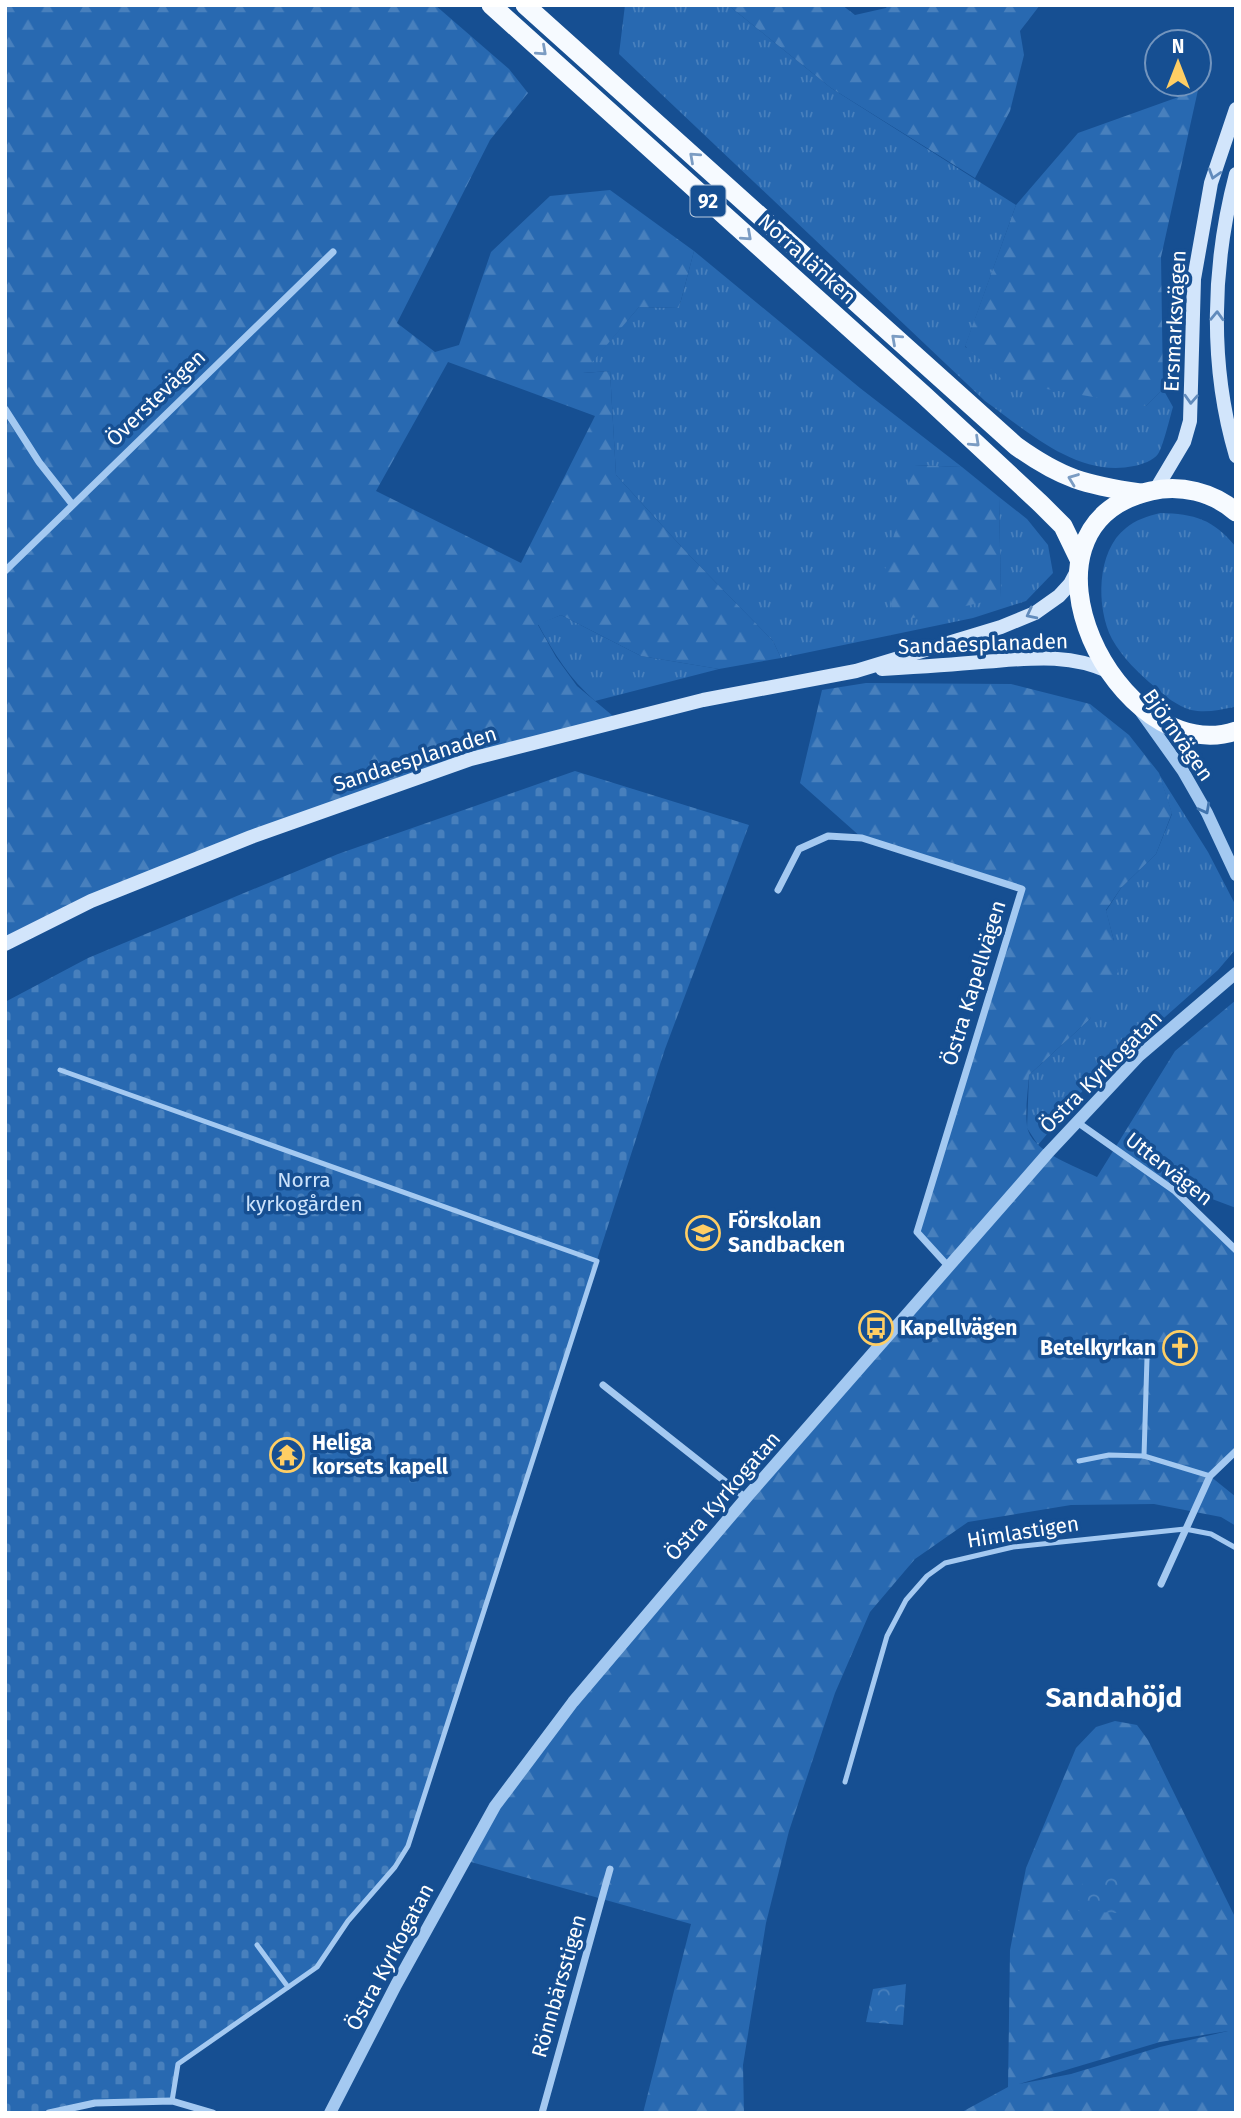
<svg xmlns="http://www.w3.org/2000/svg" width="1241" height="2118" viewBox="0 0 1241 2118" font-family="'Fira Sans',sans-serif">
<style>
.grass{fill:url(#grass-tufts)}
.forest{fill:url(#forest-firs);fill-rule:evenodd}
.cemetery{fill:url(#cemetery-stones)}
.park{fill:url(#park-crowns)}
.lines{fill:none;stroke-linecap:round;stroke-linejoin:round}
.service{stroke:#a4c9f1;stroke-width:5}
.minor{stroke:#a4c9f1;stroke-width:7}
.tertiary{stroke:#a4c9f1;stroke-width:12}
.secondary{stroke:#d2e5fb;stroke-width:14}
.trunk{stroke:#f6faff;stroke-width:19}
.oneway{stroke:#7b9cc3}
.oneway2{stroke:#618bbc}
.oneway3{stroke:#4174ae}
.labels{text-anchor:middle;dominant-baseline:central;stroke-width:7;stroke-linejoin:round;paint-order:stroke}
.shield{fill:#164f92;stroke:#b9cade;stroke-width:2}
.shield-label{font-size:19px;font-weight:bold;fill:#fff}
.street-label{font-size:21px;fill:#fff;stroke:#164f92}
.park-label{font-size:21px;fill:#cbe2fc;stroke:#164f92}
.poi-label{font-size:21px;font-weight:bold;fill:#fff;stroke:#164f92;text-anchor:start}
.district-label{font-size:28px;font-weight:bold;fill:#fff;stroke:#164f92}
</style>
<defs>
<pattern id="grass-tufts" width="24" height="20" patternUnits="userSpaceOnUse" patternTransform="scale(1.75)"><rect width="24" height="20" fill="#2869b1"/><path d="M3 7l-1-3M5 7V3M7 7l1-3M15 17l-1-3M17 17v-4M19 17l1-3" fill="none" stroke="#4880bd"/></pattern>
<pattern id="forest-firs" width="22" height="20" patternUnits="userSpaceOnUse" patternTransform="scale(1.75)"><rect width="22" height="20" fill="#2869b1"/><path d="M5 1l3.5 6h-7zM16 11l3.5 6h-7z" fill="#4880bd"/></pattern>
<pattern id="cemetery-stones" width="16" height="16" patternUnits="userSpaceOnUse" patternTransform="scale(1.75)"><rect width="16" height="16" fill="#2869b1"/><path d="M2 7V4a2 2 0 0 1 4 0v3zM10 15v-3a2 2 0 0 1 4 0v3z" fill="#4880bd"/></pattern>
<pattern id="park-crowns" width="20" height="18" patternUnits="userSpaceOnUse" patternTransform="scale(1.75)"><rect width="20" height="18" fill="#2869b1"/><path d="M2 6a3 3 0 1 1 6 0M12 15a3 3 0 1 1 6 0" fill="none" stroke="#4880bd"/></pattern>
</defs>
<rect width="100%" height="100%" fill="#164f92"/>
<g class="grass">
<path d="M625,5H728L831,88L1016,205L965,347L1146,406L1163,389L1173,407C1170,417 1163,447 1158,454C1154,460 1141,465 1134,466C1078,478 1028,432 985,401L619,54Z"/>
<polygon points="694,251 860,388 962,467 914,465 1001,598 999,497 1027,519 1048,545 1053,573 1026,601 973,618 781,658 773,641 689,555 616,475 610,371 582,373 639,307 679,308"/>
<path d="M1160,513C1195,514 1213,519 1236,547V706L1234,707C1219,710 1206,713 1191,710C1177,706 1165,696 1155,687C1139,674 1122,657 1112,639C1096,608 1096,551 1126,528C1135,520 1148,516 1160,513Z"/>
<path d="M561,615L641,656L719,669L595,701C570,679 554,654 538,624Z"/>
<polygon points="1159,774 1208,852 1236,906 1235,950 1218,970 1085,1088 1038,1145 1027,1128 1029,1075 1090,1019 1114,941 1106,911 1121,888 1156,854 1172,814"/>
</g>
<g class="forest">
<path d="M5,5H435L509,69L528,93L490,140L397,323L435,352L459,345L491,252L550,196L610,190L694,251L679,308L639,307L583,373L610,371L616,475L689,555L773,641L781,658L719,669L641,656L561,615L538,625L556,657L577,686L619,721L471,759L252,837L5,944ZM448,362L595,416L521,563L376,491Z"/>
<polygon points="728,5 842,5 855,15 886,8 888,5 1040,5 1020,31 1024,55 1010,111 975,178 831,88"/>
<polygon points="1198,90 1161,257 1163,389 1146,406 1005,382 965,346 1016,205 1078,133"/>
<polygon points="914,465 962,467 999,497 1001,598 895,622 884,573"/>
<path d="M866,683L1011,684L1090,704L1129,735L1159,773L1172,813L1156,854L1121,888L1106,910L1114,941L1118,972L1090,1019L1029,1075C1028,1091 1025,1109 1027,1126C1030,1151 1077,1167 1097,1177L1175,1051L1236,1000V1208L1159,1179L1236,1252V1451L1210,1476L1236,1497V1526L1221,1517L1154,1504L1071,1505L968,1522L915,1559L870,1612L835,1693L789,1831L766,1923L743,2065L744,2113H643L691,1924L464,1860L534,1752L948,1266L917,1232L1022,889L862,838L800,783L822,690Z"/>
<path d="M1115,1721L1137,1725L1148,1740L1236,1919V2113H960L1008,2087L1010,1950L1026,1868L1076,1748L1096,1727ZM1228,2031L1160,2047L1071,2074L1019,2084L1160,2042Z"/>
</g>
<polygon class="cemetery" points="575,771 749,825 665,1049 408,1846 395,1867 348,1921 317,1967 178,2064 172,2101 95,2103 49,2113 5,2113 5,1002 88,958 338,854"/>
<g class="park">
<polygon points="1084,1871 1121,1871 1118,1913 1078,1911"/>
<polygon points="906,1984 903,2025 866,2022 873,1989"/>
</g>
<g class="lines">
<g class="service">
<polyline points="60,1070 597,1261 408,1846 395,1867 348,1921 317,1967 178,2064 172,2101"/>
<polyline points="1144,1456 1147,1358"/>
<polyline points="1079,1461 1109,1455 1144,1456 1210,1476"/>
<polyline points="845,1782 887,1636 906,1600 927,1576 945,1563 1013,1547 1185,1529 1211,1534 1236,1548"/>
<polyline points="257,1945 288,1987"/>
</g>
<g class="minor">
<polyline points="5,409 39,462 72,504"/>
<polyline points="5,571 333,252"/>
<polyline points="778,890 799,849 828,836 862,838 1022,889 917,1232 948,1266"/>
<polyline points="1077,1122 1175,1191 1236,1250"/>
<polyline points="603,1385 746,1498"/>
<polyline points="1161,1584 1210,1476 1236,1451"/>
<polyline points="49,2113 95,2103 172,2101 213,2113"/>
<polyline points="542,2113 610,1869"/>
</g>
<g class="tertiary">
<polyline points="1141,712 1183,771 1207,813 1236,875"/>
<polyline points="330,2113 396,1985 495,1806 573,1702 746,1498 1048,1153 1139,1056 1236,973"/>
</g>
<g class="secondary">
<path d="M1236,174C1212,265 1209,365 1236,456"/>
<polyline points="1156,489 1184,442 1190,421 1194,279 1211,183 1236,109"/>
<path d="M882,669C915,667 948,665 981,662C1025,659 1068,652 1110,672"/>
<polyline points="5,944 91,901 251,837 471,759 703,700 856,671 1001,627 1035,613 1059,596 1070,584 1078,569"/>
</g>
<g class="trunk">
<polyline points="491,5 925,396 1041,504 1063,526 1079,559"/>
<path d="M525,5L1016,446C1062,479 1086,485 1140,493"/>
<path d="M1236,512C1213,492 1180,484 1151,491C997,526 1118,770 1236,731"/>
</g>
</g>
<defs><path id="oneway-chevron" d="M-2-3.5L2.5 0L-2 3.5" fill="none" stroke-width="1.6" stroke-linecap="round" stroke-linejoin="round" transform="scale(1.75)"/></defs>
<g class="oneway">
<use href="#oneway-chevron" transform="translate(542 51) rotate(42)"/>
<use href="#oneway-chevron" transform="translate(694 157) rotate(-138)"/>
<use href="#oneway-chevron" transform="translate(747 236) rotate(42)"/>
<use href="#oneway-chevron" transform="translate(896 339) rotate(-138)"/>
<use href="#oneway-chevron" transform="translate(975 442) rotate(43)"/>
<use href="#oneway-chevron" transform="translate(1073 479) rotate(-159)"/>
</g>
<g class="oneway2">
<use href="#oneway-chevron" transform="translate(1214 174) rotate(107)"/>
<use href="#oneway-chevron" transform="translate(1217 316) rotate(-88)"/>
<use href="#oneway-chevron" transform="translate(1191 399) rotate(93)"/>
<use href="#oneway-chevron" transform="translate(1031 614) rotate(153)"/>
</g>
<use class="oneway3" href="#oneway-chevron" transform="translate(1205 809) rotate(62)"/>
<defs>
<g id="school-ring" transform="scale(1.75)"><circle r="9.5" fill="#164f92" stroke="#ffce64" stroke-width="1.5"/><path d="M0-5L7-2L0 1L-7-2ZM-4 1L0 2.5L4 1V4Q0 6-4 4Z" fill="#ffce64"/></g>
<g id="bus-ring" transform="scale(1.75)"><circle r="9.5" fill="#164f92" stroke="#ffce64" stroke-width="1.5"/><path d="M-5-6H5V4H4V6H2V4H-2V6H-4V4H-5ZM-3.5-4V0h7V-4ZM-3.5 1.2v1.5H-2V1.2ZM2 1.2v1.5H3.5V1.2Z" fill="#ffce64"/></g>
<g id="church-ring" transform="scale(1.75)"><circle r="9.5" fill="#164f92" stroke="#ffce64" stroke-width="1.5"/><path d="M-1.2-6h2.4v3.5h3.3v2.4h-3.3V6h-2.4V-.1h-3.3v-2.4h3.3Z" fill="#ffce64"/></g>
<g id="temple-ring" transform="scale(1.75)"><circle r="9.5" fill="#164f92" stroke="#ffce64" stroke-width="1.5"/><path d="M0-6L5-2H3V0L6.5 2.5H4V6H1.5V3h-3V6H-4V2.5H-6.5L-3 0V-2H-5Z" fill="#ffce64"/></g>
</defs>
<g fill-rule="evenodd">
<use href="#school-ring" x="703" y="1233"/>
<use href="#bus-ring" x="876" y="1328"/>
<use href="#church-ring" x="1180" y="1348"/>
<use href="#temple-ring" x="287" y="1455"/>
</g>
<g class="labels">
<rect class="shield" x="690.5" y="185.5" width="35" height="31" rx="5"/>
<g class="shield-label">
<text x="708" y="201">92</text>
</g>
<g class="street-label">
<text transform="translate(807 259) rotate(42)">Norra länken</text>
<text transform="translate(1175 321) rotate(-87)">Ersmarksvägen</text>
<text transform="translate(156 398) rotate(-44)">Överstevägen</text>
<text transform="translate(983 644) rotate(-2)">Sandaesplanaden</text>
<text transform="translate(1178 735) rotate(55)">Björnvägen</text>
<text transform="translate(415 759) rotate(-18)">Sandaesplanaden</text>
<text transform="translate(974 983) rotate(-73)">Östra Kapellvägen</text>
<text transform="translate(1101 1072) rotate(-45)">Östra Kyrkogatan</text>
<text transform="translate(1169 1169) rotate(38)">Uttervägen</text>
<text transform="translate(723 1496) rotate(-49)">Östra Kyrkogatan</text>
<text transform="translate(1023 1532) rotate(-9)">Himlastigen</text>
<text transform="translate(390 1957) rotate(-62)">Östra Kyrkogatan</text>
<text transform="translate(559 1986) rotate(-74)">Rönnbärsstigen</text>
</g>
<g class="park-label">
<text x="304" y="1180">Norra<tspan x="304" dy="24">kyrkogården</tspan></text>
</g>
<g class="poi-label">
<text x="728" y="1221">Förskolan<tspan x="728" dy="24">Sandbacken</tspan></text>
<text x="900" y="1328">Kapellvägen</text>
<text x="1156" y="1348" text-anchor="end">Betelkyrkan</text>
<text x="312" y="1443">Heliga<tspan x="312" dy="24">korsets kapell</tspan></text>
</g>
<g class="district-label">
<text x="1114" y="1697">Sandahöjd</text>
</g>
</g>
<rect width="1241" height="2118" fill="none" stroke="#ffffff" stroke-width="14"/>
<g transform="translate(1178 63)"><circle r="33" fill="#164f92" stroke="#7395be" stroke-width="2"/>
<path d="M0-5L12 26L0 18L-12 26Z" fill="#ffce64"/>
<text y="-10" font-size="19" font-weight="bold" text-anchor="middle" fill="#ffffff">N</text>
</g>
</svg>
